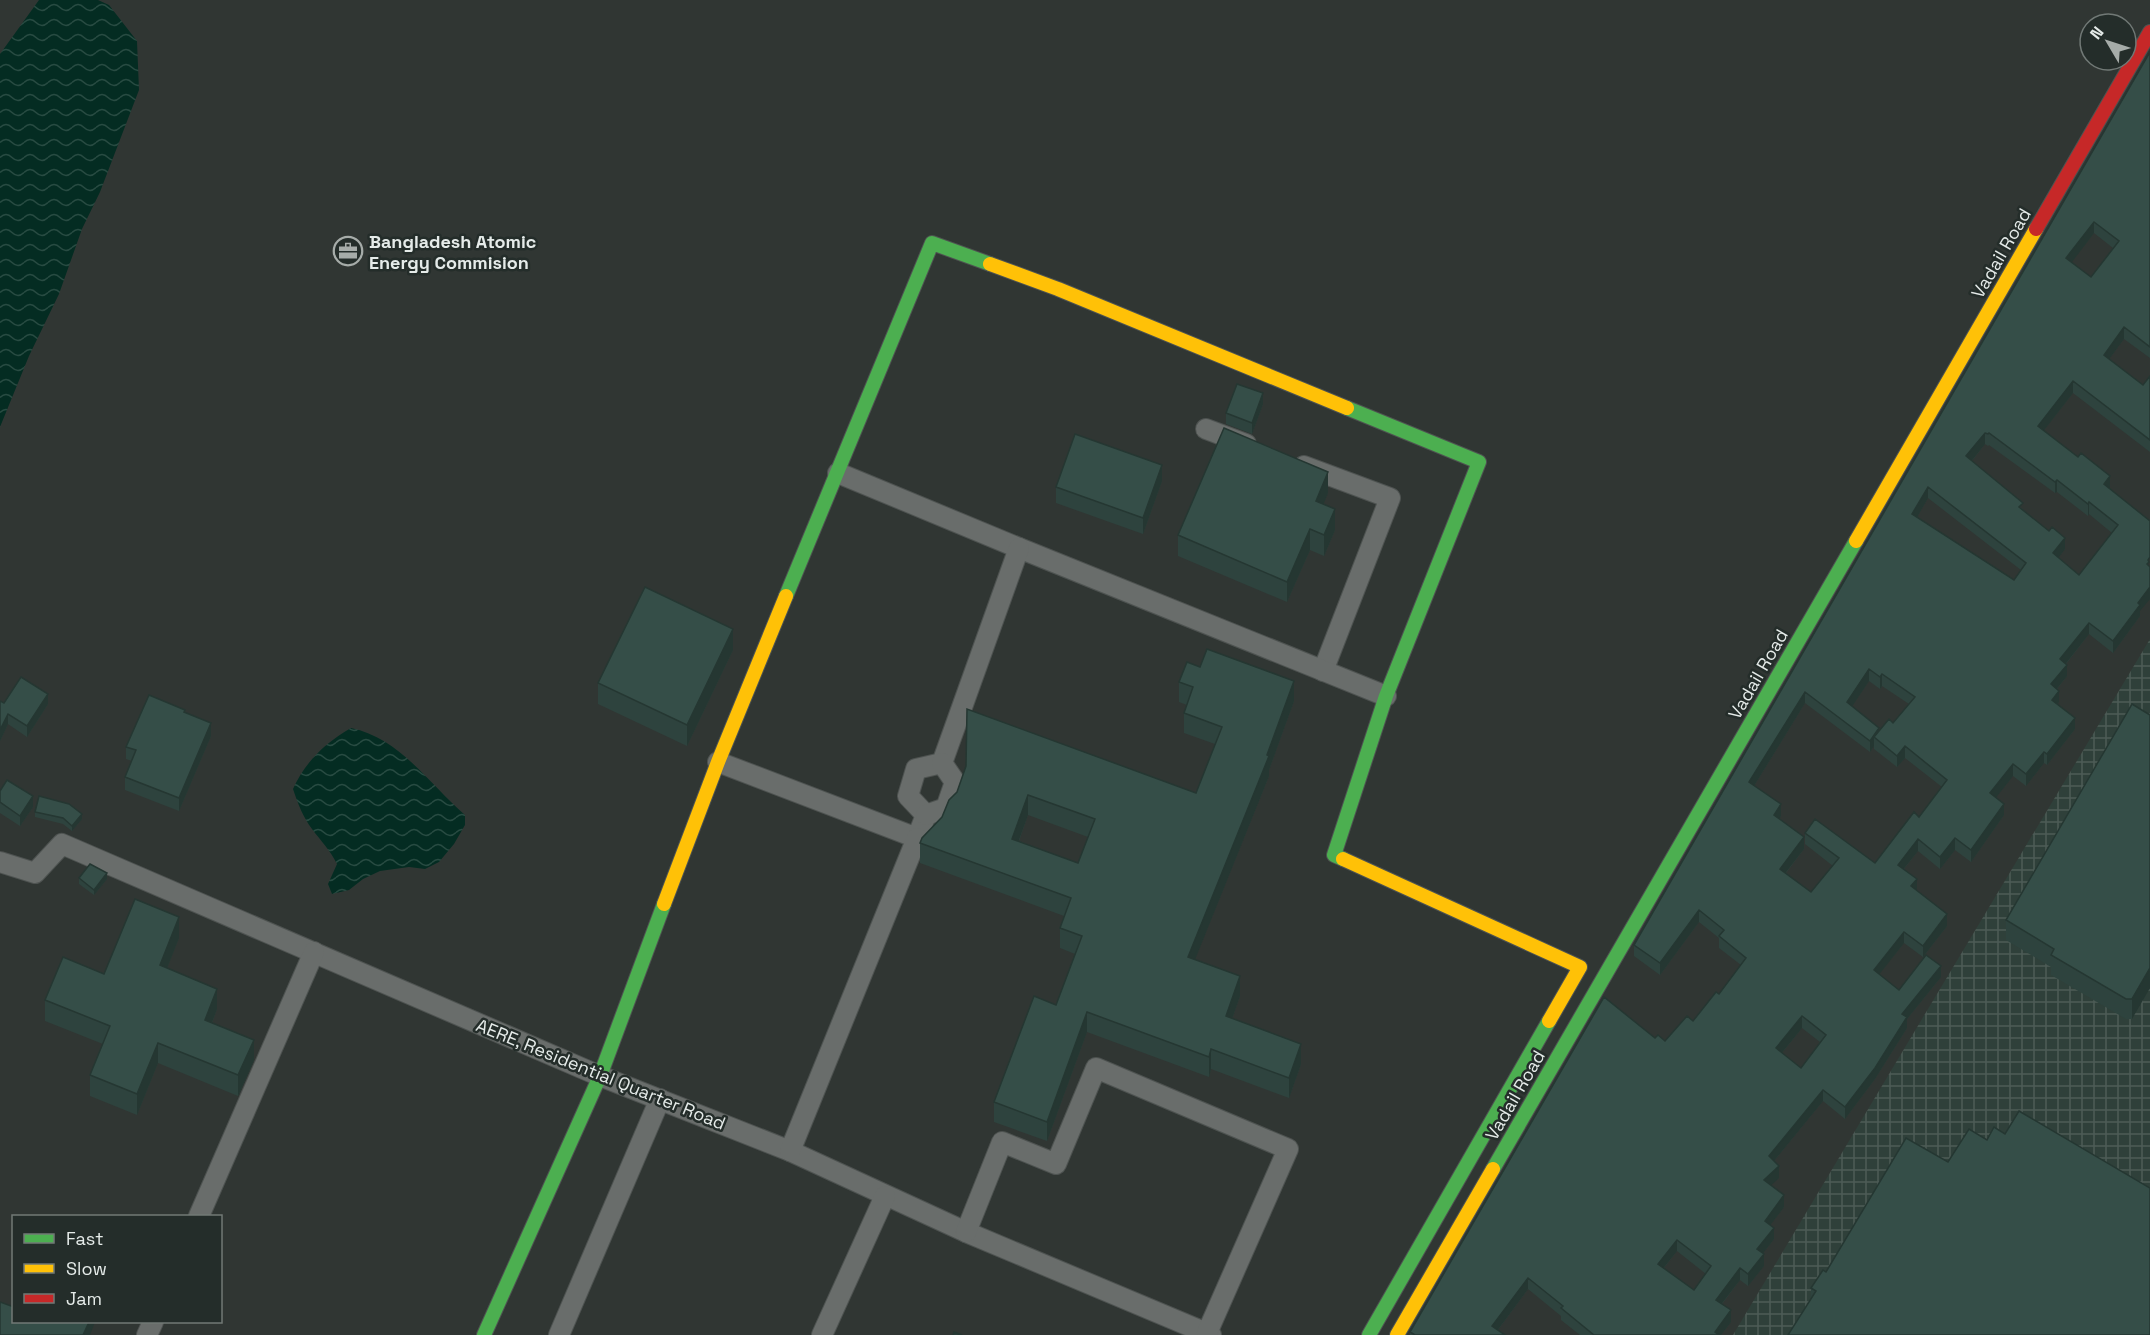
<svg xmlns="http://www.w3.org/2000/svg" width="2150" height="1335" viewBox="0 0 2150 1335" font-family="'Space Grotesk',sans-serif">
<style>
.industrial{fill:url(#industrial-grid)}
.water{fill:url(#water-waves)}
.lines{fill:none;stroke-linecap:round;stroke-linejoin:round}
.street-casing{stroke:#4e5351;stroke-width:22}
.fast-casing{stroke:#4e5351;stroke-width:16}
.slow-casing{stroke:#4e5351;stroke-width:16}
.jam-casing{stroke:#4e5351;stroke-width:16}
.street{stroke:#696d6b;stroke-width:20}
.fast{stroke:#4caf50;stroke-width:14}
.slow{stroke:#ffc107;stroke-width:14}
.jam{stroke:#c62828;stroke-width:14}
.wall{fill:#2e433e;fill-rule:evenodd}
.shaded-wall{fill:#253732}
.building{fill:#354e48;stroke:#253732;stroke-width:1.5;fill-rule:evenodd}
.labels{text-anchor:middle;dominant-baseline:central;stroke-width:5;stroke-linejoin:round;paint-order:stroke}
.poi-label{font-size:18px;font-weight:bold;fill:#e5ebe9;stroke:#242d2a;text-anchor:start}
.street-label{font-size:18px;fill:#e5ebe9;stroke:#242d2a}
</style>
<defs>
<pattern id="industrial-grid" width="8" height="8" patternUnits="userSpaceOnUse" patternTransform="scale(1.5)"><rect width="8" height="8" fill="#2f403a"/><path d="M0 4h8M4 0v8" fill="none" stroke="#4d5c56"/></pattern>
<pattern id="water-waves" width="16" height="10" patternUnits="userSpaceOnUse" patternTransform="scale(1.5)"><rect width="16" height="10" fill="#042c22"/><path d="M0 5q4-4 8 0t8 0" fill="none" stroke="#284b42"/></pattern>
</defs>
<rect width="100%" height="100%" fill="#303633"/>
<polygon class="industrial" points="2150,639 2150,1335 1733,1335 1907,1044"/>
<g class="water">
<polygon points="39,0 98,0 109,5 137,41 139,90 100,192 82,229 59,294 29,356 0,427 0,54"/>
<path d="M351,728C400,738 429,784 465,815V825L454,844L439,862L425,869L409,867L380,871L363,879L349,890L332,894L328,884L337,864C330,850 321,841 312,829C303,817 298,804 293,789C305,762 325,743 351,728Z"/>
</g>
<g class="lines">
<g class="street-casing">
<g id="street">
<polyline points="1206,429 1246,444"/>
<polyline points="1304,466 1390,498 1323,671"/>
<polyline points="838,473 1019,548 1386,696"/>
<polyline points="718,762 917,838 926,815 908,796 916,769 942,763 1019,548"/>
<polyline points="926,815 946,808 955,782 942,763"/>
<polyline points="0,862 35,873 62,844 600,1076 790,1151 966,1232 1211,1335"/>
<polyline points="790,1151 917,838"/>
<polyline points="199,1216 314,952"/>
<polyline points="966,1232 1002,1142 1056,1164 1096,1068 1288,1149 1207,1333"/>
<polyline points="147,1335 153,1322"/>
<polyline points="559,1335 660,1099"/>
<polyline points="822,1335 885,1196"/>
</g>
</g>
<g class="fast-casing">
<g id="fast">
<polyline points="786,596 932,243 990,264"/>
<polyline points="1343,859 1334,855 1386,696 1479,462 1347,408"/>
<polyline points="1493,1169 1856,541"/>
<polyline points="484,1335 600,1076 664,904"/>
<polyline points="1369,1335 1549,1021"/>
</g>
</g>
<g class="slow-casing">
<g id="slow">
<polyline points="990,264 1058,289 1347,408"/>
<polyline points="1856,541 2036,229"/>
<polyline points="1343,859 1580,967 1549,1021"/>
<polyline points="664,904 718,762 786,596"/>
<polyline points="1397,1335 1493,1169"/>
</g>
</g>
<g class="jam-casing">
<polyline id="jam" points="2036,229 2150,32"/>
</g>
<use href="#street" class="street"/>
<use href="#fast" class="fast"/>
<use href="#slow" class="slow"/>
<use href="#jam" class="jam"/>
</g>
<g class="wall">
<path d="M2150,52V358L2124,339L2109,359L2143,385L2150,376V452L2073,393L2044,430L2110,488L2109,489L2140,611V616L2113,653L2089,634L2066,664L2067,676L2057,689L2059,702L2057,704L2075,729L2047,765L2044,763L2026,786L2013,776L1996,797L2004,815L1971,862L1955,850L1940,869L1918,851L1904,869L1916,891L1947,926L1923,957L1904,943L1879,974L1899,990L1941,977L1907,1019V1028L1875,1079L1845,1119L1823,1101L1774,1161L1779,1178L1770,1185L1784,1207L1770,1225L1774,1239L1763,1253L1764,1266L1748,1286L1740,1280L1722,1304L1731,1322L1721,1335H1580L1561,1320V1316L1528,1289L1498,1330L1505,1335H1410V1332L1655,1038L1665,1041L1693,1021L1719,994L1741,965L1719,948V938L1699,922L1660,975L1634,956V945ZM2094,233L2113,248L2091,277L2071,262ZM1985,444L1988,446L1989,445L2055,493L2057,492L2088,516L2089,514L2112,533L2079,575L2058,558L2065,549L1972,461ZM1928,498L2021,570L2014,580L1917,517ZM1869,681L1880,689L1882,686L1909,704L1893,723L1879,730L1852,706ZM1805,703L1870,752L1874,746V749L1897,767L1905,758L1942,787L1919,817L1875,863L1805,833V844L1833,866L1811,892L1786,873L1804,849L1779,819L1781,816L1754,786ZM1802,1028L1820,1042L1801,1068L1782,1053ZM1677,1251L1706,1274L1694,1290L1664,1268Z"/>
<polygon points="1263,404 1252,434 1226,424 1226,413"/>
<polygon points="1162,481 1143,534 1056,503 1056,487"/>
<polygon points="1328,493 1323,504 1335,530 1324,556 1310,550 1287,602 1178,556 1178,535"/>
<polygon points="733,650 687,746 598,704 598,683"/>
<path d="M1179,682L1294,701L1269,770V776L1195,959L1240,996L1232,1019L1301,1064L1289,1098L1211,1069L1209,1077L1087,1032L1047,1141L994,1122V1102L1056,1005L1075,954L1060,948V928L1064,916L920,863V843L942,817L957,792L1196,793L1215,744L1184,733V713L1187,705L1179,702ZM1028,815L1088,837L1078,863L1019,841Z"/>
<polygon points="0,701 4,703 48,704 27,737 8,724 0,741"/>
<polygon points="185,712 211,736 179,811 125,790 125,777 132,761 126,759 126,747"/>
<polygon points="2150,715 2132,1019 2126,1019 2051,975 2051,967 2006,940 2006,920"/>
<polygon points="0,791 33,807 20,826 0,813"/>
<polygon points="35,812 82,819 72,831 63,824 35,817"/>
<polygon points="79,878 107,879 94,895 79,884"/>
<polygon points="179,938 167,968 217,1009 212,1023 254,1060 238,1096 158,1063 137,1115 90,1096 90,1075 103,1044 45,1021 45,1000 104,974"/>
<polygon points="2005,1134 1811,1298 1811,1288 1826,1272 1948,1162 1987,1140"/>
</g>
<g class="shaded-wall">
<polygon points="2094,222 2094,233 2066,270 2066,258"/>
<polygon points="2124,327 2124,339 2104,366 2104,355"/>
<polygon points="2073,381 2073,393 2038,438 2038,426"/>
<polygon points="1263,393 1263,404 1252,434 1252,423"/>
<polygon points="1985,433 1985,444 1966,468 1966,456"/>
<polygon points="1162,465 1162,481 1143,534 1143,518"/>
<polygon points="1328,472 1328,493 1316,522 1316,501"/>
<polygon points="2110,476 2110,488 2104,496 2104,484"/>
<polygon points="2057,480 2057,492 2055,493 2055,482"/>
<polygon points="1928,487 1928,498 1912,526 1912,514"/>
<polygon points="2089,502 2089,514 2088,516 2088,504"/>
<polygon points="1335,509 1335,530 1324,556 1324,535"/>
<polygon points="1310,529 1310,550 1287,602 1287,582"/>
<polygon points="2065,538 2065,549 2053,565 2053,553"/>
<polygon points="2150,587 2150,599 2140,611 2140,616 2113,653 2113,641 2138,603"/>
<polygon points="2089,623 2089,634 2060,671 2060,659"/>
<polygon points="733,629 733,650 687,746 687,725"/>
<polygon points="2067,665 2067,676 2051,696 2051,684"/>
<polygon points="1869,669 1869,681 1847,714 1847,702"/>
<polygon points="1882,674 1882,686 1880,689 1880,677"/>
<polygon points="1294,681 1294,701 1269,770 1269,776 1188,977 1188,957 1267,755"/>
<polygon points="2059,691 2059,702 2052,711 2052,700"/>
<polygon points="1805,692 1805,703 1749,794 1749,782"/>
<polygon points="48,694 48,704 27,737 27,726"/>
<polygon points="8,714 8,724 0,741 0,730"/>
<polygon points="2075,718 2075,729 2047,765 2047,754"/>
<polygon points="211,723 211,736 179,811 179,798"/>
<polygon points="1879,728 1879,739 1874,737 1874,746 1870,752 1870,741"/>
<polygon points="1905,746 1905,758 1897,767 1897,756"/>
<polygon points="2044,752 2044,763 2026,786 2026,774"/>
<polygon points="2013,764 2013,776 1990,805 1990,793"/>
<polygon points="1028,795 1028,815 1012,859 1012,839"/>
<polygon points="33,796 33,807 20,826 20,816"/>
<polygon points="1781,804 1781,816 1774,827 1774,815"/>
<polygon points="2004,804 2004,815 1971,862 1971,850"/>
<polygon points="82,814 82,819 72,831 72,826"/>
<polygon points="1804,837 1804,849 1780,880 1780,869"/>
<polygon points="1955,838 1955,850 1940,869 1940,857"/>
<polygon points="1918,839 1918,851 1898,876 1898,865"/>
<polygon points="107,873 107,879 94,895 94,890"/>
<polygon points="1917,879 1917,890 1911,886"/>
<polygon points="1699,910 1699,922 1660,975 1660,963"/>
<polygon points="1947,914 1947,926 1923,957 1923,946"/>
<polygon points="179,917 179,938 160,986 160,965"/>
<polygon points="1904,932 1904,943 1874,981 1874,970"/>
<polygon points="1941,966 1941,977 1907,1019 1907,1028 1875,1079 1845,1119 1845,1107 1902,1014"/>
<polygon points="2150,968 2150,988 2132,1019 2132,999"/>
<polygon points="1240,976 1240,996 1226,1036 1226,1016"/>
<polygon points="217,989 217,1009 205,1041 205,1020"/>
<polygon points="1087,1012 1087,1032 1047,1141 1047,1122"/>
<polygon points="1802,1016 1802,1028 1776,1060 1776,1048"/>
<polygon points="254,1040 254,1060 238,1096 238,1075"/>
<polygon points="158,1043 158,1063 137,1115 137,1094"/>
<polygon points="1301,1044 1301,1064 1289,1098 1289,1078"/>
<polygon points="1211,1049 1211,1069 1209,1077 1209,1057"/>
<polygon points="1823,1090 1823,1101 1769,1167 1769,1156"/>
<polygon points="1779,1166 1779,1178 1764,1192 1764,1180"/>
<polygon points="1784,1195 1784,1207 1765,1232 1765,1221"/>
<polygon points="1774,1228 1774,1239 1757,1261 1757,1249"/>
<polygon points="1677,1240 1677,1251 1658,1275 1658,1264"/>
<polygon points="1764,1254 1764,1266 1748,1286 1748,1274"/>
<polygon points="1740,1268 1740,1280 1716,1311 1716,1300"/>
<polygon points="1528,1278 1528,1289 1494,1335 1492,1326"/>
<polygon points="1731,1310 1731,1322 1721,1335 1715,1335 1715,1332"/>
<polygon points="89,1322 95,1322 90,1335 83,1335"/>
</g>
<g class="building">
<path d="M2150,52V347L2124,327L2104,355L2143,385L2150,376V440L2073,381L2038,426L2078,457L2081,453L2110,476L2104,484L2150,521V557L2148,560L2149,562L2147,564L2150,567V587L2138,603L2140,605L2113,641L2089,623L2060,659L2067,665L2051,684L2059,691L2052,700L2075,718L2047,754L2044,752L2026,774L2013,764L1990,793L2004,804L1971,850L1955,838L1940,857L1918,839L1898,865L1917,879L1911,886L1947,914L1923,946L1904,932L1874,970L1899,990L1926,955L1941,966L1902,1014L1907,1017L1875,1068L1845,1107L1823,1090L1769,1156L1779,1166L1764,1180L1784,1195L1765,1221L1774,1228L1757,1249L1764,1254L1748,1274L1740,1268L1716,1300L1731,1310L1715,1332L1719,1335H1594L1561,1308L1563,1306L1528,1278L1492,1326L1505,1335H1415L1410,1332L1604,997L1655,1038L1658,1035L1665,1041L1687,1016L1693,1021L1716,992L1719,994L1746,958L1719,936L1724,930L1699,910L1660,963L1634,945ZM2094,222L2119,241L2091,277L2066,258ZM1985,433L1988,434L1989,433L2055,482L2057,480L2088,504L2089,502L2118,525L2079,575L2053,553L2065,538L2052,527L2049,531L2019,507L2023,503L1966,456ZM1928,487L2026,563L2014,580L1912,514ZM1869,669L1880,677L1882,674L1915,697L1893,723L1889,719L1874,737L1897,756L1905,746L1947,780L1919,817L1914,812L1875,863L1815,819L1805,833L1839,858L1811,892L1780,869L1804,837L1774,815L1781,804L1749,782L1805,692L1870,741L1879,728L1847,702ZM1802,1016L1826,1035L1801,1068L1776,1048ZM1677,1240L1711,1266L1694,1290L1658,1264Z"/>
<polygon points="1237,384 1263,393 1252,423 1226,413"/>
<polygon points="1224,428 1328,472 1316,501 1335,509 1324,535 1310,529 1287,582 1178,535"/>
<polygon points="1075,434 1162,465 1143,518 1056,487"/>
<polygon points="645,587 733,629 687,725 598,683"/>
<path d="M1207,649L1294,681L1267,755L1269,756L1188,957L1240,976L1226,1016L1301,1044L1289,1078L1211,1049L1209,1057L1087,1012L1047,1122L994,1102L1034,996L1056,1005L1082,936L1060,928L1071,898L920,843L922,838L942,817L949,800L957,792L966,766L967,709L1196,793L1222,727L1184,713L1193,687L1179,682L1187,662L1200,667ZM1028,795L1095,819L1078,863L1012,839Z"/>
<polygon points="21,677 48,694 27,726 8,714 0,730 0,701 4,703"/>
<polygon points="149,695 185,710 184,712 211,723 179,798 125,777 136,750 126,747"/>
<polygon points="2132,704 2150,715 2150,968 2132,999 2126,999 2051,955 2054,949 2006,920"/>
<polygon points="7,780 33,796 20,816 0,802 0,791"/>
<polygon points="39,796 69,804 82,814 72,826 63,818 35,812"/>
<polygon points="90,864 107,873 94,890 79,878"/>
<polygon points="135,899 179,917 160,965 217,989 205,1020 254,1040 238,1075 158,1043 137,1094 90,1075 110,1026 45,1000 63,957 104,974"/>
<polygon points="2019,1111 2150,1188 2150,1335 1788,1335 1816,1291 1811,1288 1823,1270 1826,1272 1906,1138 1948,1162 1969,1129 1987,1140 1994,1127 2005,1134"/>
<polygon points="0,1302 14,1307 14,1322 89,1322 83,1335 0,1335"/>
<polygon points="954,1332 962,1335 953,1335"/>
</g>
<defs>
<g id="office-ring" transform="scale(1.5)"><circle r="9.5" fill="#242d2a" stroke="#a6aca9" stroke-width="1.5"/><path d="M-6-3h4V-5.5h4V-3h4V5H-6ZM-1-4.5V-3h2v-1.5ZM-6 0V1H6V0Z" fill="#a6aca9"/></g>
</defs>
<g fill-rule="evenodd">
<use href="#office-ring" x="348" y="251"/>
</g>
<g class="labels">
<g class="poi-label">
<text x="369" y="241">Bangladesh Atomic<tspan x="369" dy="21">Energy Commision</tspan></text>
</g>
<g class="street-label">
<text transform="translate(2001 253) rotate(-60)">Vadail Road</text>
<text transform="translate(1758 674) rotate(-60)">Vadail Road</text>
<text transform="translate(601 1074) rotate(22)">AERE, Residential Quarter Road</text>
<text transform="translate(1515 1095) rotate(-60)">Vadail Road</text>
</g>
</g>
<rect x="12" y="1215" width="210" height="108" fill="#242d2a" stroke="#717976" stroke-width="1.5"/>
<rect x="24" y="1234" width="30" height="9" fill="#4caf50" stroke="#717976" stroke-width="1.5"/>
<text x="66" y="1245" font-size="18" fill="#e5ebe9">Fast</text>
<rect x="24" y="1264" width="30" height="9" fill="#ffc107" stroke="#717976" stroke-width="1.5"/>
<text x="66" y="1275" font-size="18" fill="#e5ebe9">Slow</text>
<rect x="24" y="1294" width="30" height="9" fill="#c62828" stroke="#717976" stroke-width="1.5"/>
<text x="66" y="1305" font-size="18" fill="#e5ebe9">Jam</text>
<g transform="translate(2108 42) rotate(309)"><circle r="28" fill="#242d2a" stroke="#717976" stroke-width="1.5"/>
<path d="M0-4.5L10 22L0 15L-10 22Z" fill="#a6aca9"/>
<text y="-9" font-size="16" font-weight="bold" text-anchor="middle" fill="#e5ebe9">N</text>
</g>
</svg>
